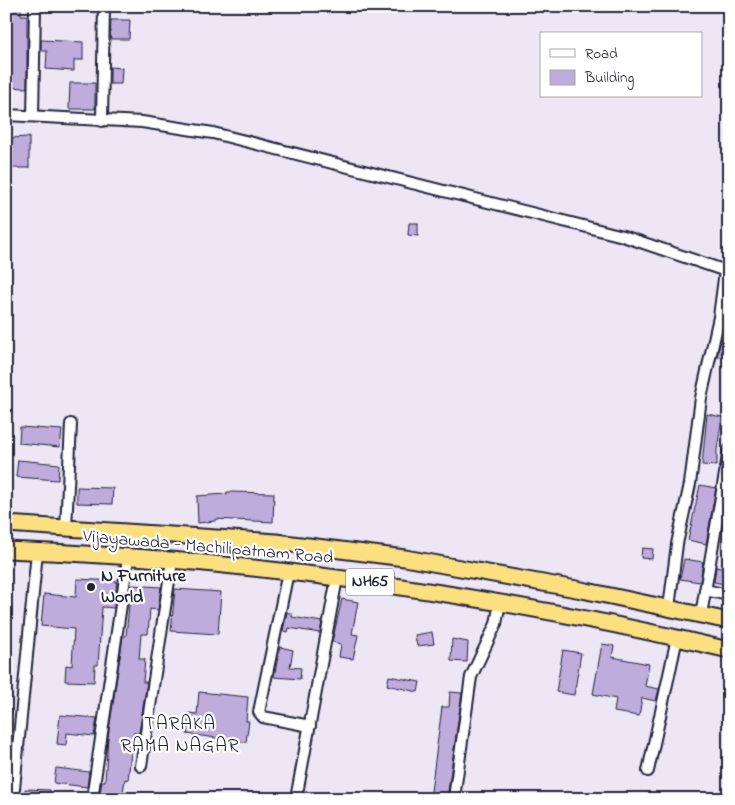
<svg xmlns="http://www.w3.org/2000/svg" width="735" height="805" viewBox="0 0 735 805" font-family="'Indie Flower',sans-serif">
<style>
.building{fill:#beacdd;stroke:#22223b}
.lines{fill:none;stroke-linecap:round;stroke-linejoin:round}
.minor-casing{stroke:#22223b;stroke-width:14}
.highway-casing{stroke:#22223b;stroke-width:19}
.minor{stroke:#fff;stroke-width:10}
.highway{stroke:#fce080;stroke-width:15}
.poi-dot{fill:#22223b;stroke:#fff;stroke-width:2}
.labels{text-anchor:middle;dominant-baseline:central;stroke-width:4.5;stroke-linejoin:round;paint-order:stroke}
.shield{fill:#fff;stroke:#646476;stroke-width:1}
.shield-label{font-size:16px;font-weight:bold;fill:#22223b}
.street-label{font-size:18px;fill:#22223b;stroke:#fff}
.poi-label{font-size:18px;font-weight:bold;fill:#22223b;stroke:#fff;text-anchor:start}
.neighbourhood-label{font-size:19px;letter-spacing:1px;fill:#22223b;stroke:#fff}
</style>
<rect width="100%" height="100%" fill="#ece6f5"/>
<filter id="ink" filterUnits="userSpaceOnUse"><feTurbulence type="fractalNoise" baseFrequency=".02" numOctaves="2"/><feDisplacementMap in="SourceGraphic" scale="10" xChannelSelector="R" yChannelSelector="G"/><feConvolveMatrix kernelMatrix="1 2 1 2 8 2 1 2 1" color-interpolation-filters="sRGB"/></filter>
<g filter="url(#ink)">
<g class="building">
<polygon points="6,6 21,6 21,15 27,15 27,88 6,87"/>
<polygon points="111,20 130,20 129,39 110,39"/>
<polygon points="41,40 83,42 83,60 74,60 74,71 46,69 47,51 41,51"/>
<polygon points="110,67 122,68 121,84 110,84"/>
<polygon points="70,83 95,83 95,109 69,109"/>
<polygon points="29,137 29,168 10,168 10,138"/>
<polygon points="409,223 418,223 418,236 408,235"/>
<polygon points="727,312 729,312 729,358 717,357"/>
<polygon points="707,414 722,417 717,450 717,466 702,465"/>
<polygon points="20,427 62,430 60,447 19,443"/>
<polygon points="18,460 59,464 58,480 16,477"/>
<polygon points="700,485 716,488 706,544 688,540"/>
<polygon points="77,487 113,488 112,504 77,503"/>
<polygon points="227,492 274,493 273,522 215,519 215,521 198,523 197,496 227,494"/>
<polygon points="642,548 653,549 652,559 641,558"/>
<polygon points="684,559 703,562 700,582 680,579"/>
<polygon points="716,567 729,570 729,585 714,582"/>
<polygon points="77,579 117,581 114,608 102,607 98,665 95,665 94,682 65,681 66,665 72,666 74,629 41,626 44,594 76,597"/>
<polygon points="131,585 161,587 158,610 150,609 148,634 141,634 139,659 145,659 143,682 147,682 139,733 133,733 128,780 125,779 122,799 99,799 102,781 105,781 108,737 123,636 126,636"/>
<polygon points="175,589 221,592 218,634 171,631"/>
<polygon points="342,599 358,602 352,634 358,635 353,659 339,657 341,644 332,642"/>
<polygon points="287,612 292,614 292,617 322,622 320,633 289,628 288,632 283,631"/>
<polygon points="432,632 434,644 417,646 415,635"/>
<polygon points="452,639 468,642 467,662 451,661"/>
<polygon points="602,644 614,646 612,657 649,664 645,686 659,689 656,701 642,698 639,716 614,712 616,699 593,694"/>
<polygon points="280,647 293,650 290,667 301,668 300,679 274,677"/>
<polygon points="563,650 581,653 574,695 556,692"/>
<polygon points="389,676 420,682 418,692 387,685"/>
<polygon points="199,692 248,697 246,721 249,721 246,742 187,734 189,713 197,714"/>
<polygon points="450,692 462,693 447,799 430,799 442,707 449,707"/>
<polygon points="60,715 97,718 94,736 67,733 66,745 57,744"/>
<polygon points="56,768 89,772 87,787 54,783"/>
<polygon points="25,789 50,790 50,799 25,799"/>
</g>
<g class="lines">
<g class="minor-casing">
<g id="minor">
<polyline points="6,115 142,122 213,133 623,236 729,272"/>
<polyline points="33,116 35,6"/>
<polyline points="102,121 104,6"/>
<polyline points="66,528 71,424"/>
<polyline points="288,572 259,712 263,717 310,726"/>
<polyline points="705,590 729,595"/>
<polyline points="669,608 677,544 690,484 701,398 719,317 725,271"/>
<polyline points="701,615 729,450"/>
<polyline points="141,766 172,561"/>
<polyline points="648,771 677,638"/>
<polyline points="454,798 471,677 496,624 500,602"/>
<polyline points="13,799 37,552"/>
<polyline points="92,799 128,558"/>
<polyline points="296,799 337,578"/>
</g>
</g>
<g class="highway-casing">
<g id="highway">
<polyline points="6,524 276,542 405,558 582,590 729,621"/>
<path d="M6,550C250,559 492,594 729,650"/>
</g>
</g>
<use href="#minor" class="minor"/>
<use href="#highway" class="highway"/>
</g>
</g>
<circle class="poi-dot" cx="91" cy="587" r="5"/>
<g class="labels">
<rect class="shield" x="346" y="568.5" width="48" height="27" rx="4"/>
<g class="shield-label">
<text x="370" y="582">NH65</text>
</g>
<g class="street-label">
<text transform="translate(208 548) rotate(5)">Vijayawada - Machilipatnam Road</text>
</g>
<g class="poi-label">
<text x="101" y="577">N Furniture<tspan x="101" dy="21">World</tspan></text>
</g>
<g class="neighbourhood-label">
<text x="180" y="724">TARAKA<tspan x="180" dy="22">RAMA NAGAR</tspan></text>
</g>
</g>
<rect width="735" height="805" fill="none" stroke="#fff" stroke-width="25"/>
<rect x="12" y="12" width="710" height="780" fill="none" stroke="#22223b" stroke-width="2" filter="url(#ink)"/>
<rect x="540" y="32" width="162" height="65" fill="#ffffff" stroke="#a7a7b1"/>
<rect x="550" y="49" width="25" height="8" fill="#ffffff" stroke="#a7a7b1"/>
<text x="585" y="58" font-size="15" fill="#22223b">Road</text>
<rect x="550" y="70" width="25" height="15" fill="#beacdd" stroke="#a7a7b1"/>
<text x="585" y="82" font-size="15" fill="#22223b">Building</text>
</svg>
